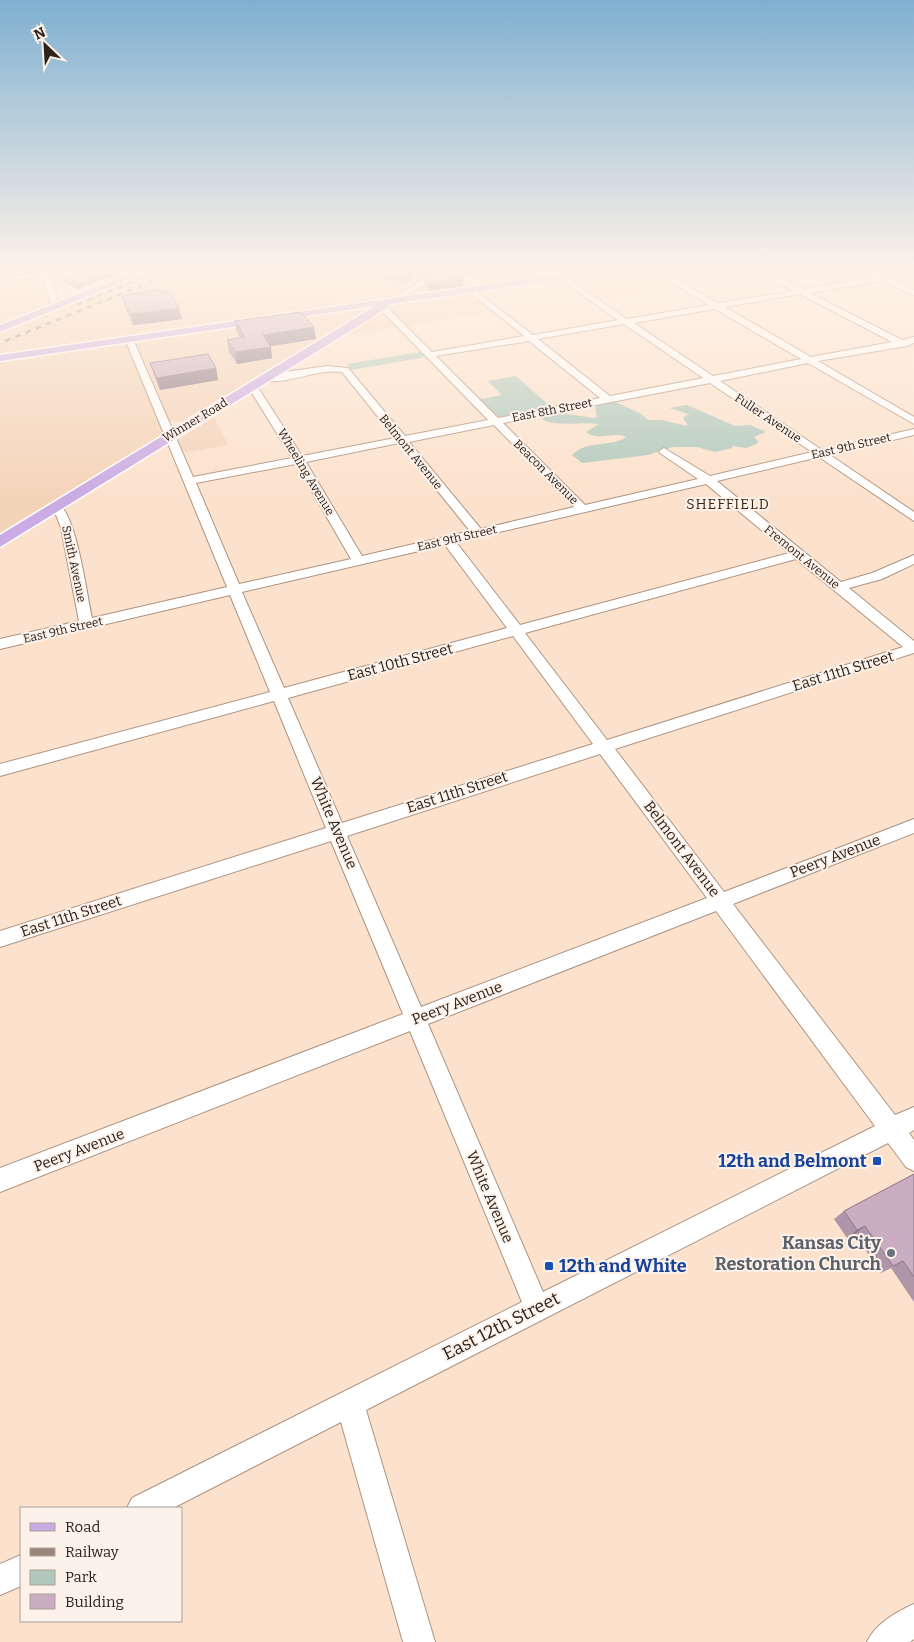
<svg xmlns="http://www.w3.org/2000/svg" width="914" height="1642" viewBox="0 0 914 1642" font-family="Bitter,serif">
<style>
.built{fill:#f4d4b9}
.green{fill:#b1c9bc}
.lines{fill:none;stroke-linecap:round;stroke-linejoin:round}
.minor-casing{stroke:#ac9480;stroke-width:2}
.major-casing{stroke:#fff;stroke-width:3}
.minor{fill:#fff;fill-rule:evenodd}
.major{fill:#caabe4;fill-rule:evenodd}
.rail-casing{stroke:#998678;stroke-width:2.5}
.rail{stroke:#fdf2ea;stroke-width:2;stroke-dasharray:5.5;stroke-linecap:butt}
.wall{fill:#ae95a7}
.shaded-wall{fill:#8d7988}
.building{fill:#caadc2;stroke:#8d7988}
.transit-dot{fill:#1a4fb4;stroke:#fdf2ea;stroke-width:2}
.worship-dot{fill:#6b7280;stroke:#fdf2ea;stroke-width:2}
.labels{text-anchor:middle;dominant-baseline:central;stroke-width:4;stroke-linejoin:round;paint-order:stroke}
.far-street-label{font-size:12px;fill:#2d231b;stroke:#fdf2ea}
.far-neighbourhood-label{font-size:14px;letter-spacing:1px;fill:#382514;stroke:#fdf2ea}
.street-label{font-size:15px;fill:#2d231b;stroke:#fdf2ea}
.near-transit-label{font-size:18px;font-weight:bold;fill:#164399;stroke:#fdf2ea;text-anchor:end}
.near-worship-label{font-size:18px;font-weight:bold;fill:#5b616d;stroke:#fdf2ea;text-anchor:end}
.near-street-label{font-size:18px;fill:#2d231b;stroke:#fdf2ea}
</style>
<rect width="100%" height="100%" fill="#fce2cd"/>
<g class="built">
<polygon points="162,268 325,268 332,275 346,268 442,268 389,298 0,354 0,333"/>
<polygon points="452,268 542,268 550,273 410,294"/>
<polygon points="645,268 680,287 598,300 569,280"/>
<polygon points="656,268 711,268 726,276 682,283"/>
<polygon points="41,277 48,305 0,324 0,281"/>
<polygon points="469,293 473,294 494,312 404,326 388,309 397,304"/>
<polygon points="374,306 187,420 180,422 170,421 167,419 135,342"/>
<polygon points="381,313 397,327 343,336 378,314"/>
<polygon points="123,343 126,344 163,431 162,435 0,533 0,361"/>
<polygon points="213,415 228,445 183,453 177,438 179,436"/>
</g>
<g class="green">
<polygon points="420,352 426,357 351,370 347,364"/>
<polygon points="516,376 551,407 499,417 477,400 502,395 488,381"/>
<path d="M615,402L640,413L648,420H661L688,426L683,418L688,414L669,408L687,405L735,426L750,425L766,432L754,437L758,441L757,444L746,448L733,446L732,448L715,452L697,447H673L648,455L582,463L572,455C588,439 612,448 626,437C613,431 598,442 586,432L599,424C584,421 550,428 541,418L542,415L561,413L593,418L597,417L595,407L598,405Z"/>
</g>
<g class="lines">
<g class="minor-casing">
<g id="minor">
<polygon points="40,268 48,268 58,301 63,302 63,306 51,305 43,277 0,281 0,277 41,272"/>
<polygon points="442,268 451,268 395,303 388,301"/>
<path d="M543,268H552L627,319L709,305L647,268H656L718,303L793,291L751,268H760L803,289L874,277L856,268H866L914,290V295L881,281L810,293L902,340L914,337V343L907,346L818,361L914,417V424L808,363L720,381L822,450L914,429V435L830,455L914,512V521L819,457L717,481L841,582L872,573L914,555V564L882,579L849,588L914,641V653L615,749L724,892L914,819V833L733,904L895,1115L914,1107V1130L909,1133L914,1140V1171L906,1167L888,1143L366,1410L435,1642H403L341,1422L173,1508H127L132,1498L522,1302L410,1031L0,1192V1168L403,1014L331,841L0,947V931L326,828L274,701L0,776V764L270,692L230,595L0,649V639L79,621L61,528L56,515L50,507L56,503C76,508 87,597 92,618L227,587L125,339L126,337L133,339L193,477L292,458L252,393L244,387L249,384L259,389L302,456L395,438L342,372C315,368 288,386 261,380V376L264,375L327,366L348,368L405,436L488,420L378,307L385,305L432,352L524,336L468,291V287H471L533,335L618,320ZM800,294L892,342L811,357L725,307ZM715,309L801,359L713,376L634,323ZM624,324L703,378L610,396L538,339ZM529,341L600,398L498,418L436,356ZM710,383L812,452L710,476L664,448L659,451L660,453L698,479L585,505L503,423ZM494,425L574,507L481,529L409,442ZM399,443L470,531L362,556L306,462ZM296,464L351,559L239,584L196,483ZM706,484L789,553L520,625L456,542ZM445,545L507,628L284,688L242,592ZM796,559L903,647L607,740L525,633ZM513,636L593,744L342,823L288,698ZM600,754L707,898L421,1007L347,836ZM716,911L875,1126L543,1292L428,1024Z"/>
<polygon points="21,1555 21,1586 0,1595 0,1564"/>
<path d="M914,1604V1639L910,1642H867C875,1624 896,1612 914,1604Z"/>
</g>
</g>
<g class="major-casing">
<g id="major">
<polygon points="145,268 157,268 0,332 0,325"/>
<polygon points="602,268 624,268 619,271 390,304 389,307 0,547 0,535 375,306 0,361 0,355"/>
</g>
</g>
<use href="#minor" class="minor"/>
<use href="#major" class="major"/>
<g class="rail-casing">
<g id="rail">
<polyline points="72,307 164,268"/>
<polyline points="0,343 185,268"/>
</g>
</g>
<use href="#rail" class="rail"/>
</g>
<g class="wall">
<polygon points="388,268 439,268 418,281 414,277 404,283 383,279 383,271"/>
<polygon points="122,272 77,289 61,281 60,279"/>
<polygon points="472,275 461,276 463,286 429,291 425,287 424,279"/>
<polygon points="159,292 182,319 152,323 133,325 125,307 122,296"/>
<polygon points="235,321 316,339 270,346 272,358 237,364 229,352 227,340 240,338 237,333"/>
<polygon points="150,363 216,368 218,380 160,390 154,375"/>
<polygon points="914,1174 914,1302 891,1268 881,1273 855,1234 847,1238 834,1219 844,1211"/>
</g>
<g class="shaded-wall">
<polygon points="426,268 439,268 418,281 417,273"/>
<polygon points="466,268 472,268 472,275 453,277 453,269"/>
<polygon points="122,269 122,272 77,289 76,286"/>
<polygon points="413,269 414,277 404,283 404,275"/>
<polygon points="463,278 463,286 429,291 429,283"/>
<polygon points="179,308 182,319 152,323 133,325 130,314"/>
<polygon points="314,327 316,339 265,347 263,335"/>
<polygon points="271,347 272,358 237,364 235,352"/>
<polygon points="216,368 218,380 160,390 157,378"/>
<polygon points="865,1226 855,1234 847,1238 857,1230"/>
</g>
<g class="building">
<polygon points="88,268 122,269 76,286 60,279"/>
<polygon points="388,268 426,268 417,273 413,269 404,275 383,271"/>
<polygon points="442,268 466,268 453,269 463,278 429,283 424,279"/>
<polygon points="158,289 159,292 170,291 179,308 149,312 130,314 122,296"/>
<polygon points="301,312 314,327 263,335 271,347 235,352 227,340 245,337 235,321"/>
<polygon points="208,354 216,368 157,378 150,363"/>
<polygon points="914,1174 914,1277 903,1261 893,1266 865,1226 857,1230 844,1211"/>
</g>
<linearGradient id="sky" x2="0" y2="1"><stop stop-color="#7fb0d1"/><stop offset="0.54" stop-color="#fef2e8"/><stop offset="1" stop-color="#fef2e8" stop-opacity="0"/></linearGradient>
<rect width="914" height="498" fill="url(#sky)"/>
<g class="transit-dot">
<rect x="872" y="1156" width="10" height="10" rx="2.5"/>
<rect x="544" y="1261" width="10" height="10" rx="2.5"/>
</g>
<circle class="worship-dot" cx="891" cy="1253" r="5"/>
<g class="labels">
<g class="far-street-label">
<text transform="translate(552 410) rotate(-11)">East 8th Street</text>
<text transform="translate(768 418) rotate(34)">Fuller Avenue</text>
<text transform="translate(195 420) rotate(-31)">Winner Road</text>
<text transform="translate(851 446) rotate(-13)">East 9th Street</text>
<text transform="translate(411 452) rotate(51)">Belmont Avenue</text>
<text transform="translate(306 472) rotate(59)">Wheeling Avenue</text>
<text transform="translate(546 472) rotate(45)">Beacon Avenue</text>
<text transform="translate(457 538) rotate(-13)">East 9th Street</text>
<text transform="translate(802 557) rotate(39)">Fremont Avenue</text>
<text transform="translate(74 564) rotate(78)">Smith Avenue</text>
<text transform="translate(63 630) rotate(-13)">East 9th Street</text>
</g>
<g class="far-neighbourhood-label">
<text x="728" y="504">SHEFFIELD</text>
</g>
<g class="street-label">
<text transform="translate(400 662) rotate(-15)">East 10th Street</text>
<text transform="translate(843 671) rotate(-17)">East 11th Street</text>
<text transform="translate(457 792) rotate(-18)">East 11th Street</text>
<text transform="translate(334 823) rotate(67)">White Avenue</text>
<text transform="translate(682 849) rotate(53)">Belmont Avenue</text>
<text transform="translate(835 856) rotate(-21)">Peery Avenue</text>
<text transform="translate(71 916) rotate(-18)">East 11th Street</text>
<text transform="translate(457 1003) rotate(-21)">Peery Avenue</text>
<text transform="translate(79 1150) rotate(-21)">Peery Avenue</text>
<text transform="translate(490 1197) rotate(67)">White Avenue</text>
</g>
<g class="near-transit-label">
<text x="867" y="1161">12th and Belmont</text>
<text x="559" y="1266" text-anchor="start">12th and White</text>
</g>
<g class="near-worship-label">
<text x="881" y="1243">Kansas City<tspan x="881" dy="21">Restoration Church</tspan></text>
</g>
<g class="near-street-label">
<text transform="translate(501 1326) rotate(-27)">East 12th Street</text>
</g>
</g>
<rect x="20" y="1507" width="162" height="115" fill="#fdf2ea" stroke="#aa9f97"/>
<rect x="30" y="1523" width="25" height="8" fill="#caabe4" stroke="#aa9f97"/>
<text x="65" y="1532" font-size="15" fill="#2d231b">Road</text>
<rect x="30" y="1548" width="25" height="8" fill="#998678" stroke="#aa9f97"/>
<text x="65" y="1557" font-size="15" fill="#2d231b">Railway</text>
<rect x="30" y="1570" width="25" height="15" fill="#b1c9bc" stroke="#aa9f97"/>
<text x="65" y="1582" font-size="15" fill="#2d231b">Park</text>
<rect x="30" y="1594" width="25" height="15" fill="#caadc2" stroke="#aa9f97"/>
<text x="65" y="1607" font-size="15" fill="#2d231b">Building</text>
<g transform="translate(45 45) rotate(335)" stroke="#fdf2ea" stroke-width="4" paint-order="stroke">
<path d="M0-4L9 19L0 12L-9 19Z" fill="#2d231b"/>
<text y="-8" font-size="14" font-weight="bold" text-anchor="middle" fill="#2d231b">N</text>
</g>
</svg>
